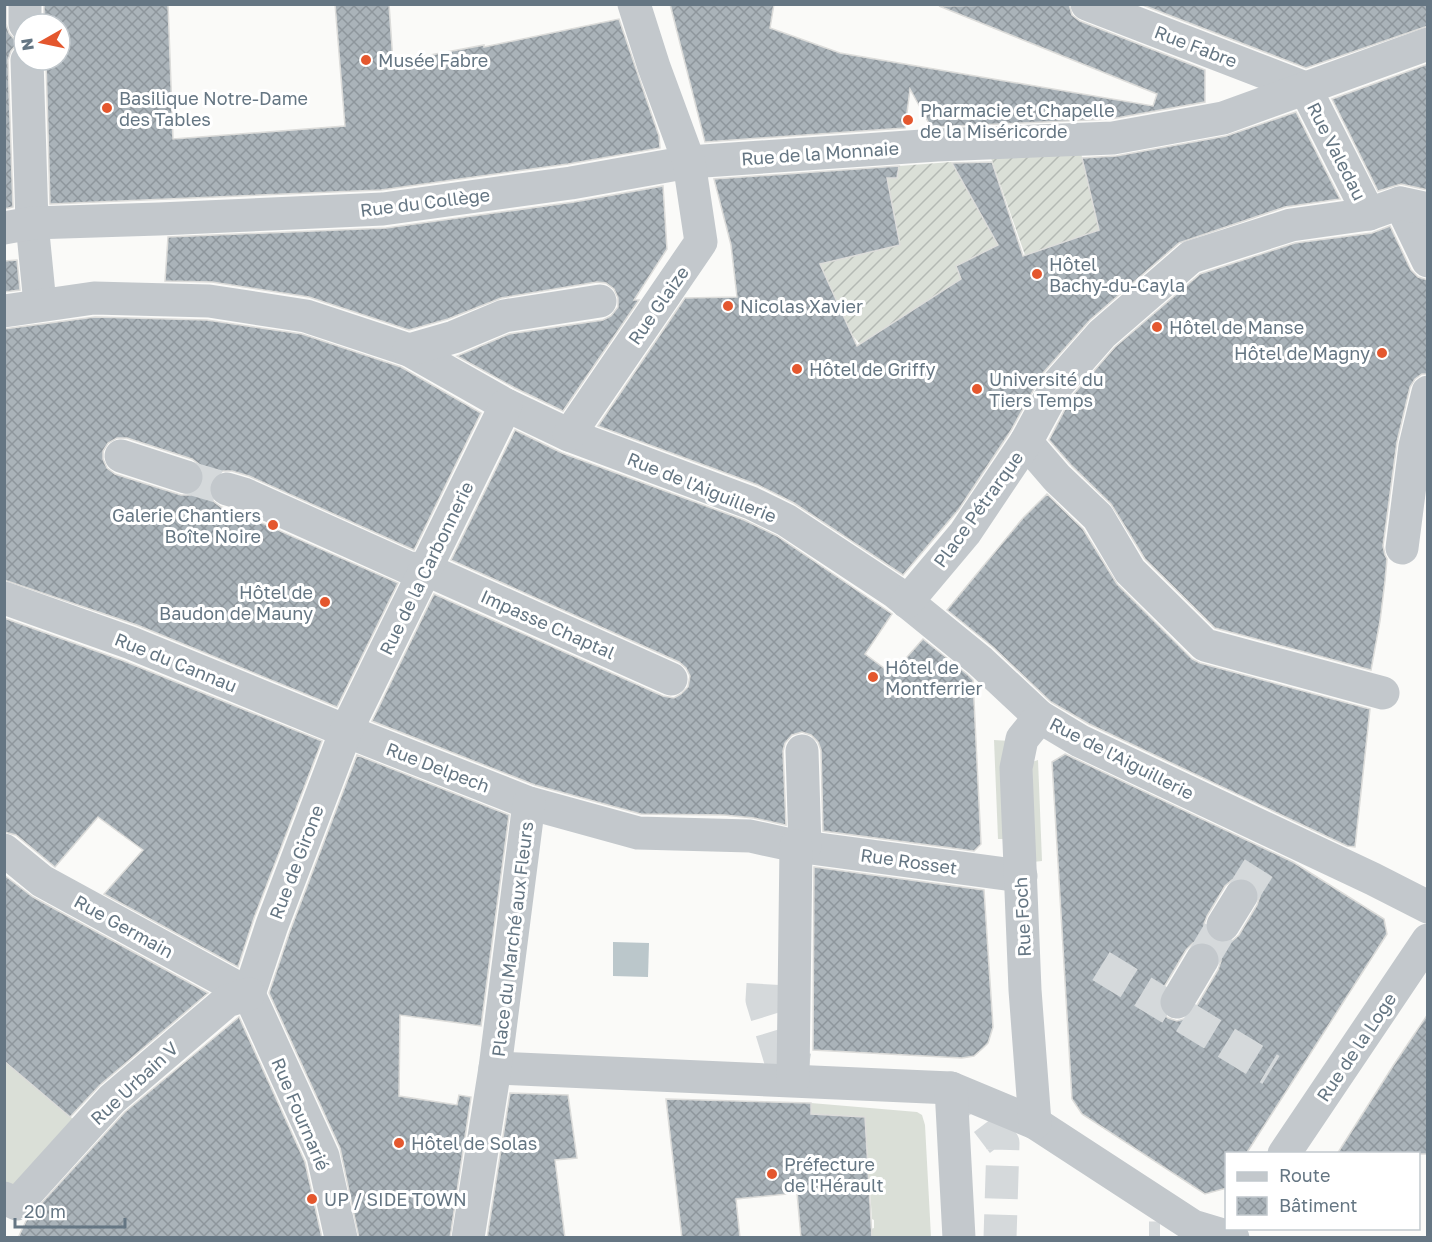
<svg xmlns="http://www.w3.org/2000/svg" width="1432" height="1242" viewBox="0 0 1432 1242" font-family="'Golos Text',sans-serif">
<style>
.grass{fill:#dadfd7}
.garden{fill:url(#garden-furrows)}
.water{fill:#bbc7cb}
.building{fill:url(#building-cross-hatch);stroke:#dcdcda;stroke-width:1.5;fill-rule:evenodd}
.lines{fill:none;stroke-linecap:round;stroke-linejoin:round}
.minor-tunnel{stroke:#d5d9db;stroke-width:33;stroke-dasharray:33 16;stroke-linecap:butt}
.minor{stroke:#c3c8cc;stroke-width:33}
.poi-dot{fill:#e4572e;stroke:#fff;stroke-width:2}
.labels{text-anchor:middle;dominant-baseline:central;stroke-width:6;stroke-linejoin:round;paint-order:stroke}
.street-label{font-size:18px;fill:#657683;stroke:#fff}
.poi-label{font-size:18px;fill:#657683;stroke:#fff;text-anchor:start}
</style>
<defs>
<pattern id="garden-furrows" width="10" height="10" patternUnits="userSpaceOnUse" patternTransform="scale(1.5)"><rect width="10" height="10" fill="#dadfd7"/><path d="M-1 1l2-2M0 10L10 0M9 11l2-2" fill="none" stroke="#b4b9b4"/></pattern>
<pattern id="building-cross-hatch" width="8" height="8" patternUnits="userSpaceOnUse" patternTransform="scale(1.5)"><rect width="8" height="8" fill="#aab3b9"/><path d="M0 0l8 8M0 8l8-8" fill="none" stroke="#8e969c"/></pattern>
</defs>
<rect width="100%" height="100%" fill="#fafaf8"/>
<g class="grass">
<polygon points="994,740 1010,741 1007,839 998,839"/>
<polygon points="1038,760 1042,861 1033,862 1032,762"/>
<polygon points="4,1061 73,1119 26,1183 4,1191"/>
<polygon points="811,1103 917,1112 922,1115 925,1125 931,1237 872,1237 871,1229 874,1228 874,1220 872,1219 865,1117 811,1114"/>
</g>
<g class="garden">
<polygon points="1081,153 1099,230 1025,255 991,158"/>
<polygon points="951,162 998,245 956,266 962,283 860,344 853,336 819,263 900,244 887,178 897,178 899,166"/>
</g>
<polygon class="water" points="613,942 649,943 648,977 613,976"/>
<g class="building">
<polygon points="4,4 6,4 6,24 9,33 15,40 23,42 17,44 11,51 8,60 13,207 4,209"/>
<polygon points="44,4 168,4 173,139 345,126 335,4 389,4 393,62 484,45 484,47 619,19 659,136 660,148 568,164 381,190 50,204 46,60 60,60 60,24 44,24"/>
<polygon points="670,4 774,4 770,28 840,53 1153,106 1157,94 939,6 1069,4 1072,15 1080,21 1205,70 1205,102 1111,119 931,127 910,89 905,128 705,142"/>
<polygon points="1140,4 1428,4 1428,26 1306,68"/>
<polygon points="1428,64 1428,190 1401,184 1378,191 1332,99"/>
<polygon points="1296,112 1340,199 1285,207 1179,243 1090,320 1043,373 1010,432 959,509 903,575 794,503 758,485 598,426 685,298 737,297 731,245 714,179 899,166 897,178 887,178 900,245 820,264 857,346 961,279 956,266 998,245 952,163 992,162 1023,256 1099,230 1082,158 1116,156 1226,136"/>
<polygon points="663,186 667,249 634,300 639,300 563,411 515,388 457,356 509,334 603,320 611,316 618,307 618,298 614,289 606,283 597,282 501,298 448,319 409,330 309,297 212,282 165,281 168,237 386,228 574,202"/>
<polygon points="1390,226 1411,270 1418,277 1428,280 1428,374 1422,374 1415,379 1410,387 1397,442 1383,546 1385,555 1387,559 1385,581 1380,621 1371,670 1215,628 1145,559 1111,504 1071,465 1049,440 1072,396 1115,347 1200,274 1295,243 1372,233"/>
<polygon points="17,260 20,290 4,292 4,261"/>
<path d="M95,317L207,320L302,334L401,367L481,413L414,550L249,476L232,471H223L215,475L209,483V494L213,501L221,507L237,512L398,583L337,707L137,625L4,580V329ZM117,438H127L192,459L200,465L204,473V483L198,491L190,495H181L115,474L107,468L103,459V451L108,443Z"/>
<polygon points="515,430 562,453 744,520 777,536 892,614 865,654 892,674 923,639 968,675 973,680 981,844 974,851 823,831 821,750 818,742 811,735 802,732 792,735 785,743 783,751 786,825 754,818 724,815 641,814 535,785 372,721 434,594 663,696 674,698 681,694 688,687 690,676 686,668 679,662 451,560"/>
<polygon points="1047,494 1083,529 1117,584 1192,659 1200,663 1370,709 1355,847 1347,846 1089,724 1051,702 993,647 947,610 1023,518"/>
<polygon points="4,618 124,661 322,741 254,918 238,967 104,894 143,850 98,817 55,867 16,835 4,832"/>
<path d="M1065,754L1293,862L1384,919L1387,934L1246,1154H1227V1188L1205,1194L1082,1114L1072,1099L1052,762ZM1241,877L1250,880L1257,887L1260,896L1257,905L1239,935L1232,941L1223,944L1214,941L1206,933L1204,924L1207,916L1225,886L1232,880ZM1203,941L1212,944L1219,951L1221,961L1218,970L1193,1012L1187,1018L1177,1021L1168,1018L1160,1011L1158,1001L1161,992L1186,950L1193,943Z"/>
<polygon points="357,755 509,815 481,1026 400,1015 399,1096 457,1105 459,1095 471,1097 450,1238 359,1238 340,1148 269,993 290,931"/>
<polygon points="814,867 984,890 993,1027 988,1043 983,1048 974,1056 962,1058 813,1050"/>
<polygon points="4,875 33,897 208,993 100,1085 70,1117 4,1061"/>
<polygon points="1428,1014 1428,1154 1337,1154 1393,1066"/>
<polygon points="239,1017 305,1162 322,1238 18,1238 27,1219 125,1112"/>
<polygon points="510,1093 568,1095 577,1158 555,1160 565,1238 487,1238"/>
<polygon points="666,1099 811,1103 811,1114 865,1117 872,1238 801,1238 797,1193 736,1199 740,1238 682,1238"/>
</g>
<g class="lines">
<g class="minor-tunnel">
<polyline points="186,477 227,489"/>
<polyline points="1241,896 1267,855"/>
<polyline points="1202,960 1223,925"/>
<polyline points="1101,966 1271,1070"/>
<polyline points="763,984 762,1000 782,1065 808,1070"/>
<polyline points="952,1090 968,1097 1003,1143 1000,1238"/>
<polyline points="1149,1238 1160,1238"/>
</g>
<g class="minor">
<polyline points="25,4 25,24"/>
<polyline points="1087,4 1305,88"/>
<polyline points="27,60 32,223 40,304"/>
<polyline points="1305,88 1369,214"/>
<polyline points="1400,203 1428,261"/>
<polyline points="4,228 32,223 159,219 383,209 571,183 689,162 937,145 1113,138 1223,118 1428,44"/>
<polyline points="4,311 94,298 209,301 306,316 409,350 506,405 569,435 751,503 786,520 895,592 980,661 1040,717 1080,741 1373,879 1428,907"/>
<polyline points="409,350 454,337 504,316 600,301"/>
<polyline points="569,435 701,242 689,162 654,67 634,4"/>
<polyline points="1026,442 1057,478 1098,517 1130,571 1205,645 1383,693"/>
<polyline points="121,456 186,477"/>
<polyline points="227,489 244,494 409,568 425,569 671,679"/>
<polyline points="1402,548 1415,446 1428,392"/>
<polyline points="4,598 131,643 346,731 529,803 638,833 750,836 796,846 1021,876"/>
<polyline points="907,602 965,533 1026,442 1057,385 1102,334 1191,257 1291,225 1369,214 1400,203 1428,209"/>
<polyline points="802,751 805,847"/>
<polyline points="4,850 42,881 249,994"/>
<polyline points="1223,925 1241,896"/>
<polyline points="249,994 272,925 346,731 506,405"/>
<polyline points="249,994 323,1156 341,1238"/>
<polyline points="1177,1002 1202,960"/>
<polyline points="495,1068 951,1088 1035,1123 1193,1226 1233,1238"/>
<polyline points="793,1080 796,846"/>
<polyline points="951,1088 959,1238"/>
<polyline points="1035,1123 1025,990 1016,768 1022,739 1040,717"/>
<polyline points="1284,1154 1428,940"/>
<polyline points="4,1198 17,1204 112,1099 227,1001 249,994"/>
<polyline points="468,1238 495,1068 529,803"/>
</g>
</g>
<g class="poi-dot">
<circle cx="366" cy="60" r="6"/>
<circle cx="107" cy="108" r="6"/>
<circle cx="908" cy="120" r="6"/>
<circle cx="1037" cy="274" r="6"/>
<circle cx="728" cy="306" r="6"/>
<circle cx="1157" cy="327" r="6"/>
<circle cx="1382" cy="353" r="6"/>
<circle cx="797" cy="369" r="6"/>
<circle cx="977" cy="389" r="6"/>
<circle cx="273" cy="525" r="6"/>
<circle cx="325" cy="602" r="6"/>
<circle cx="873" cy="677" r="6"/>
<circle cx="399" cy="1143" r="6"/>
<circle cx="772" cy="1174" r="6"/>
<circle cx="312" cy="1199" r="6"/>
</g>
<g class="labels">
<g class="street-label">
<text transform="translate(1196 46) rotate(21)">Rue Fabre</text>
<text transform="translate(1337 151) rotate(63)">Rue Valedau</text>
<text transform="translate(820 153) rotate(-4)">Rue de la Monnaie</text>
<text transform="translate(425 202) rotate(-7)">Rue du Collège</text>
<text transform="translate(658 305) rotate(-55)">Rue Glaize</text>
<text transform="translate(702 487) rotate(22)">Rue de l'Aiguillerie</text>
<text transform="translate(978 509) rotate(-54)">Place Pétrarque</text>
<text transform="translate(426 568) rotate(-64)">Rue de la Carbonnerie</text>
<text transform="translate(548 624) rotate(24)">Impasse Chaptal</text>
<text transform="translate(176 662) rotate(22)">Rue du Cannau</text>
<text transform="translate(1122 758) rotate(27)">Rue de l'Aiguillerie</text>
<text transform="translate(438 767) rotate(21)">Rue Delpech</text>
<text transform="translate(909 861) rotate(8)">Rue Rosset</text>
<text transform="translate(296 862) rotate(-69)">Rue de Girone</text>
<text transform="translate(1022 917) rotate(-93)">Rue Foch</text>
<text transform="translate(124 926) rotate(29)">Rue Germain</text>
<text transform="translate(512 939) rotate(-83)">Place du Marché aux Fleurs</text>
<text transform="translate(1356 1047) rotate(-56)">Rue de la Loge</text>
<text transform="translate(134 1083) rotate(-43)">Rue Urbain V</text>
<text transform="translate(301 1114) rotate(67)">Rue Fournarié</text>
</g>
<g class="poi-label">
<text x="378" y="60">Musée Fabre</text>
<text x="119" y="98">Basilique Notre-Dame<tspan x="119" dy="21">des Tables</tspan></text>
<text x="920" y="110">Pharmacie et Chapelle<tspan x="920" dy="21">de la Miséricorde</tspan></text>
<text x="1049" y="264">Hôtel<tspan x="1049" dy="21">Bachy-du-Cayla</tspan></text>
<text x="740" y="306">Nicolas Xavier</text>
<text x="1169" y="327">Hôtel de Manse</text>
<text x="1370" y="353" text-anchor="end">Hôtel de Magny</text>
<text x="809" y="369">Hôtel de Griffy</text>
<text x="989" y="379">Université du<tspan x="989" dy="21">Tiers Temps</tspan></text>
<text x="261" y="515" text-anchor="end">Galerie Chantiers<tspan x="261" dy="21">Boîte Noire</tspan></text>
<text x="313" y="592" text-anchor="end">Hôtel de<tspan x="313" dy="21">Baudon de Mauny</tspan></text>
<text x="885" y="667">Hôtel de<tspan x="885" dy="21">Montferrier</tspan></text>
<text x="411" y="1143">Hôtel de Solas</text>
<text x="784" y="1164">Préfecture<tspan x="784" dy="21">de l'Hérault</tspan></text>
<text x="324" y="1199">UP / SIDE TOWN</text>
</g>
</g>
<rect width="1432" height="1242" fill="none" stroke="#657683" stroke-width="12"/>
<rect x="1225" y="1152" width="195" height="78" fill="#ffffff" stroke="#c1c8cd" stroke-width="1.5"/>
<rect x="1237" y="1172" width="30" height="9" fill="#c3c8cc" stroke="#c1c8cd" stroke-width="1.5"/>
<text x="1279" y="1182" font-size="18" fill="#657683">Route</text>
<rect x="1237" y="1197" width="30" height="18" fill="url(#building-cross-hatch)" stroke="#c1c8cd" stroke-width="1.5"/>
<text x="1279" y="1212" font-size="18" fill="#657683">Bâtiment</text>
<g transform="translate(42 42) rotate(261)"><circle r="28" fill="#ffffff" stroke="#c1c8cd" stroke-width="1.5"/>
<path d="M0-4.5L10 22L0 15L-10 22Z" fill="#e4572e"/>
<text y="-9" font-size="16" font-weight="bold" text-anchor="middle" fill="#657683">N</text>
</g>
<path d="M15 1218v9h110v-9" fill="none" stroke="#657683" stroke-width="3"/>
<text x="24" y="1218" font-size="18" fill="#657683" stroke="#ffffff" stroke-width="4.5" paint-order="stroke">20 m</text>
</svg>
